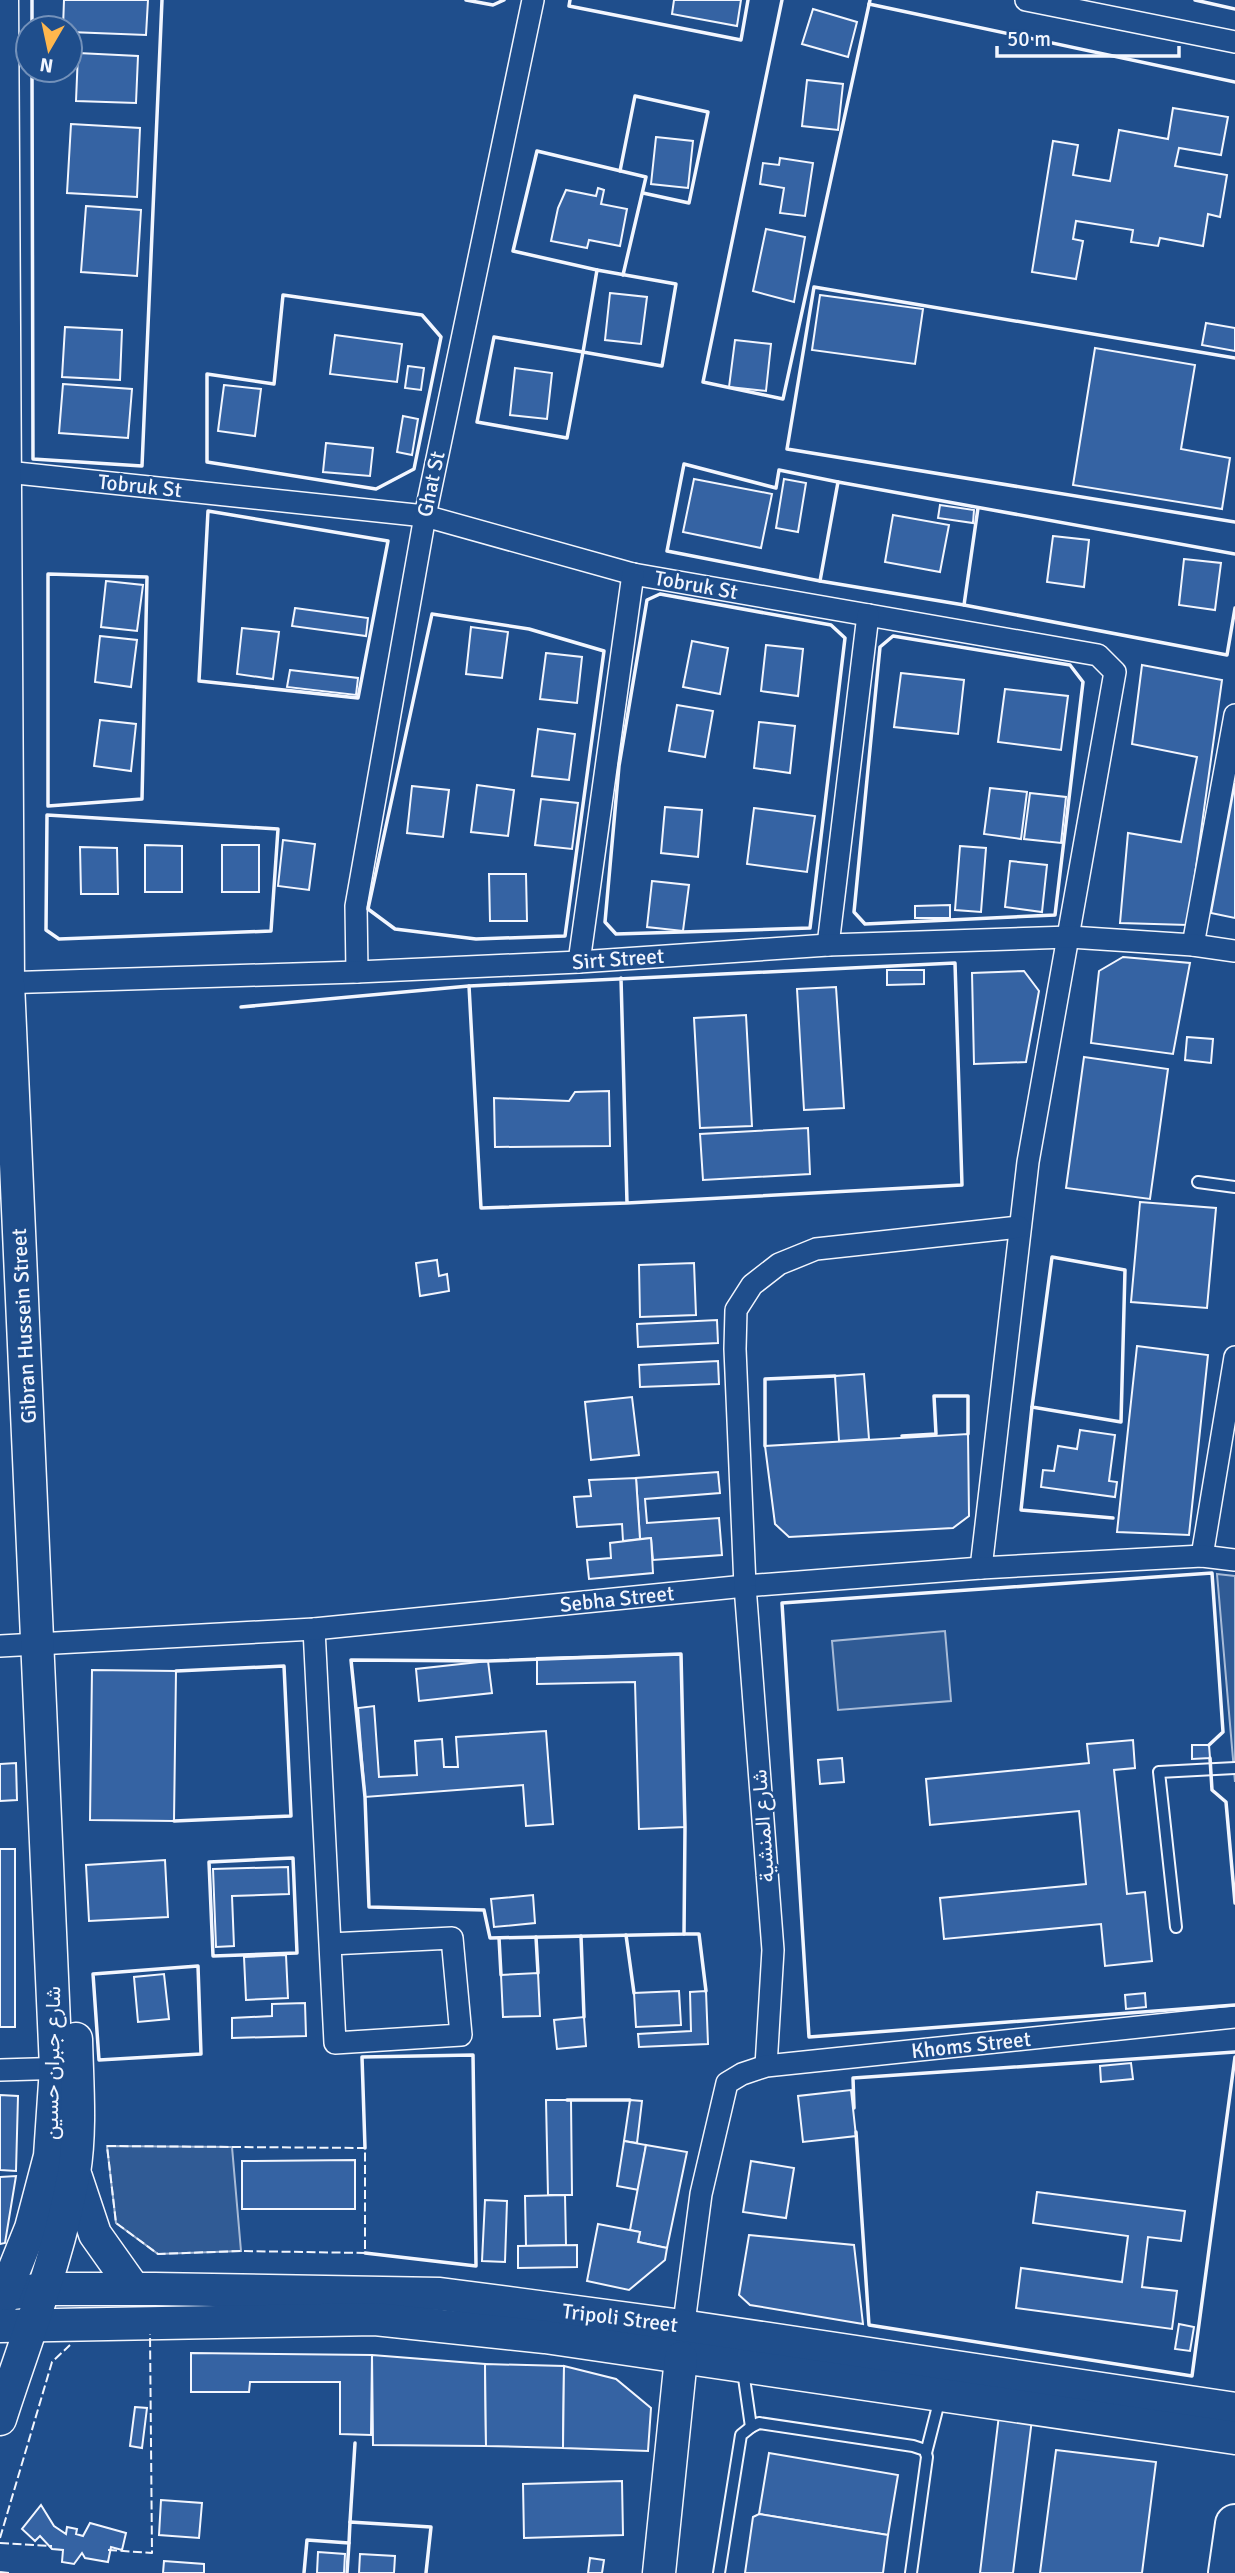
<svg xmlns="http://www.w3.org/2000/svg" width="1235" height="2573" viewBox="0 0 1235 2573" font-family="Signika,Vazirmatn,sans-serif">
<style>
.built{fill:#305b95;stroke:#a8bbd7;stroke-width:2}
.building{fill:#3563a3;stroke:#f2f6ff;stroke-width:2}
.lines{fill:none;stroke-linecap:round;stroke-linejoin:round}
.lane-casing{stroke:#f2f6ff;stroke-width:14}
.street-casing{stroke:#f2f6ff;stroke-width:24}
.secondary-casing{stroke:#f2f6ff;stroke-width:35}
.highway-casing{stroke:#f2f6ff;stroke-width:42}
.lane{stroke:#1f4e8c;stroke-width:10}
.street{stroke:#1f4e8c;stroke-width:21}
.secondary{stroke:#1f4e8c;stroke-width:32}
.highway{stroke:#1f4e8c;stroke-width:38}
.fence{stroke:#f2f6ff;stroke-width:2;stroke-dasharray:9 3.5;stroke-linecap:butt}
.wall{stroke:#f2f6ff;stroke-width:3.5}
.labels{text-anchor:middle;dominant-baseline:central;stroke-width:5;stroke-linejoin:round;paint-order:stroke}
.street-label{font-size:21px;fill:#f2f6ff;stroke:#1f4e8c}
</style>
<rect width="100%" height="100%" fill="#1f4e8c"/>
<g class="built">
<polygon points="1217,1574 1235,1576 1235,1782"/>
<polygon points="945,1631 951,1701 838,1710 832,1641"/>
<polygon points="107,2146 232,2147 241,2251 158,2254 116,2223"/>
</g>
<g class="building">
<polygon points="64,0 148,0 146,35 70,32 70,28 63,28"/>
<polygon points="674,0 741,0 737,26 672,14"/>
<polygon points="813,9 857,22 848,57 802,44"/>
<polygon points="70,37 75,37 73,64 70,64"/>
<polygon points="78,53 138,56 136,103 76,101"/>
<polygon points="807,80 843,84 838,130 802,126"/>
<polygon points="1173,108 1228,117 1221,155 1179,148 1175,166 1227,175 1220,217 1208,214 1203,246 1160,238 1158,246 1131,242 1133,230 1076,221 1073,239 1083,241 1076,279 1032,272 1053,141 1078,145 1073,175 1110,181 1119,130 1168,139"/>
<polygon points="71,124 140,128 137,197 67,193"/>
<polygon points="656,137 693,141 688,188 651,184"/>
<polygon points="780,158 813,163 805,216 780,213 784,188 760,184 763,163 779,165"/>
<polygon points="598,188 604,190 601,204 627,209 620,246 589,240 587,248 551,241 558,208 566,190 596,196"/>
<polygon points="86,206 141,210 137,276 81,272"/>
<polygon points="766,229 805,237 794,302 753,291"/>
<polygon points="610,293 647,297 641,344 605,340"/>
<polygon points="820,295 923,309 915,364 812,350"/>
<polygon points="1206,323 1235,328 1235,351 1202,345"/>
<polygon points="65,327 122,330 120,380 62,377"/>
<polygon points="335,335 402,344 397,382 330,374"/>
<polygon points="735,340 771,344 766,391 729,387"/>
<polygon points="1095,348 1195,365 1181,449 1230,458 1222,509 1073,485"/>
<polygon points="408,366 424,368 421,390 405,388"/>
<polygon points="515,368 552,373 547,419 510,415"/>
<polygon points="63,384 132,389 128,438 59,433"/>
<polygon points="224,385 261,389 255,436 218,431"/>
<polygon points="403,416 418,419 412,455 397,452"/>
<polygon points="326,443 373,448 370,476 323,472"/>
<polygon points="694,479 772,494 761,548 683,532"/>
<polygon points="784,479 806,483 798,532 776,528"/>
<polygon points="940,505 974,510 973,523 938,518"/>
<polygon points="893,515 949,525 940,572 885,562"/>
<polygon points="1053,536 1089,540 1084,587 1047,582"/>
<polygon points="1184,559 1221,563 1215,610 1179,605"/>
<polygon points="106,581 143,585 137,631 101,627"/>
<polygon points="295,608 368,618 366,636 292,626"/>
<polygon points="471,627 508,632 502,678 466,674"/>
<polygon points="242,628 279,632 273,679 237,674"/>
<polygon points="100,636 137,640 131,687 95,682"/>
<polygon points="692,641 728,648 720,694 683,687"/>
<polygon points="766,645 803,649 798,696 761,691"/>
<polygon points="546,653 582,657 577,703 540,699"/>
<polygon points="1142,665 1222,680 1188,925 1120,923 1128,833 1181,842 1197,757 1132,744"/>
<polygon points="290,670 358,678 356,695 287,687"/>
<polygon points="901,673 964,680 958,734 894,727"/>
<polygon points="1005,689 1068,696 1061,750 998,742"/>
<polygon points="677,705 713,711 705,757 669,751"/>
<polygon points="100,720 136,724 131,771 94,766"/>
<polygon points="759,722 795,726 790,773 754,768"/>
<polygon points="538,729 575,734 569,780 532,776"/>
<polygon points="1235,783 1235,918 1211,913"/>
<polygon points="477,785 514,790 508,836 471,832"/>
<polygon points="412,786 449,790 443,837 407,833"/>
<polygon points="990,788 1027,792 1021,839 984,834"/>
<polygon points="1030,793 1066,797 1061,843 1024,839"/>
<polygon points="541,799 578,803 572,849 535,845"/>
<polygon points="665,807 702,810 698,857 661,853"/>
<polygon points="754,808 815,816 807,872 747,864"/>
<polygon points="283,840 315,844 309,890 278,886"/>
<polygon points="145,845 182,846 182,892 145,892"/>
<rect x="222" y="845" width="37" height="47"/>
<polygon points="960,846 986,848 981,912 955,910"/>
<polygon points="80,847 117,848 118,894 81,894"/>
<polygon points="1010,861 1047,865 1042,912 1005,907"/>
<polygon points="489,874 526,874 527,921 490,921"/>
<polygon points="652,881 689,885 683,931 647,927"/>
<polygon points="950,905 950,918 915,918 915,906"/>
<polygon points="1123,957 1190,963 1173,1054 1091,1043 1099,971"/>
<polygon points="887,970 924,970 924,984 887,985"/>
<polygon points="1024,971 1039,991 1026,1062 974,1064 972,973"/>
<polygon points="836,987 844,1108 804,1110 797,989"/>
<polygon points="746,1015 752,1126 700,1128 694,1018"/>
<polygon points="1187,1037 1213,1039 1211,1063 1185,1060"/>
<polygon points="1084,1057 1168,1069 1150,1199 1066,1188"/>
<polygon points="609,1091 610,1146 495,1147 494,1098 569,1101 575,1092"/>
<polygon points="808,1128 810,1174 703,1180 700,1134"/>
<polygon points="1140,1202 1216,1208 1207,1308 1131,1302"/>
<polygon points="437,1260 439,1276 447,1274 449,1291 420,1296 416,1263"/>
<polygon points="694,1263 696,1315 640,1317 639,1265"/>
<polygon points="717,1320 718,1343 638,1347 637,1324"/>
<polygon points="1137,1346 1208,1355 1189,1535 1117,1532"/>
<polygon points="718,1361 719,1384 640,1387 639,1365"/>
<polygon points="864,1374 869,1439 839,1441 835,1376"/>
<polygon points="632,1397 639,1455 591,1460 585,1402"/>
<polygon points="1080,1430 1115,1435 1109,1481 1117,1482 1115,1497 1041,1487 1043,1470 1054,1471 1058,1446 1077,1449"/>
<polygon points="968,1434 969,1516 953,1528 789,1537 775,1524 765,1446"/>
<polygon points="718,1472 720,1493 645,1499 647,1523 719,1518 722,1555 653,1560 651,1538 640,1539 636,1478"/>
<polygon points="636,1478 640,1539 623,1541 622,1524 577,1527 574,1497 591,1496 589,1480"/>
<polygon points="651,1538 653,1573 589,1579 587,1560 611,1558 610,1543"/>
<polygon points="681,1654 685,1827 639,1829 635,1682 537,1684 537,1658"/>
<polygon points="488,1661 492,1693 419,1701 416,1669"/>
<polygon points="92,1670 176,1671 174,1821 90,1820"/>
<polygon points="374,1706 379,1777 417,1775 415,1741 442,1739 444,1767 458,1767 456,1737 546,1731 553,1824 526,1826 523,1785 365,1797 358,1708"/>
<polygon points="1133,1740 1135,1768 1114,1770 1127,1894 1145,1892 1152,1961 1105,1966 1101,1924 944,1939 940,1898 1086,1884 1079,1811 930,1825 926,1779 1089,1763 1087,1744"/>
<polygon points="1192,1745 1209,1745 1210,1758 1192,1759"/>
<polygon points="842,1758 844,1782 820,1784 818,1760"/>
<polygon points="16,1763 17,1800 0,1801 0,1764"/>
<rect x="0" y="1849" width="15" height="178"/>
<polygon points="165,1860 168,1917 89,1921 86,1865"/>
<polygon points="288,1867 289,1894 232,1896 234,1946 216,1947 213,1869"/>
<polygon points="533,1895 535,1923 494,1927 491,1899"/>
<polygon points="286,1955 288,1998 246,2000 244,1957"/>
<polygon points="538,1973 540,2016 503,2017 501,1975"/>
<polygon points="164,1974 169,2019 138,2022 134,1977"/>
<polygon points="679,1991 681,2025 636,2027 634,1993"/>
<polygon points="706,1991 708,2044 639,2047 638,2034 691,2031 690,1992"/>
<polygon points="1145,1993 1146,2007 1126,2009 1125,1995"/>
<polygon points="305,2003 306,2036 232,2038 232,2018 272,2016 272,2004"/>
<polygon points="584,2017 586,2046 557,2049 554,2020"/>
<polygon points="1131,2063 1133,2079 1101,2082 1100,2066"/>
<polygon points="851,2090 856,2136 803,2142 798,2096"/>
<polygon points="0,2095 18,2096 16,2171 0,2170"/>
<polygon points="546,2100 571,2100 572,2195 548,2195"/>
<polygon points="630,2100 642,2101 637,2143 624,2141"/>
<polygon points="624,2141 646,2145 639,2190 617,2186"/>
<polygon points="646,2145 687,2152 667,2248 638,2242 640,2232 630,2230"/>
<polygon points="355,2160 355,2209 242,2209 242,2161"/>
<polygon points="751,2161 794,2168 786,2218 743,2212"/>
<polygon points="16,2176 5,2243 0,2244 0,2177"/>
<polygon points="1037,2192 1185,2211 1181,2241 1148,2237 1142,2287 1177,2291 1172,2329 1016,2308 1021,2268 1122,2282 1128,2236 1033,2223"/>
<polygon points="565,2195 566,2245 526,2246 525,2196"/>
<polygon points="485,2200 507,2201 505,2262 482,2261"/>
<polygon points="598,2224 640,2232 638,2242 667,2248 665,2260 629,2290 587,2281"/>
<polygon points="749,2235 854,2245 863,2324 750,2305 739,2295"/>
<polygon points="577,2245 577,2267 518,2268 518,2246"/>
<polygon points="1179,2324 1194,2327 1190,2351 1175,2349"/>
<polygon points="191,2353 372,2355 371,2435 340,2434 340,2382 250,2382 249,2392 191,2392"/>
<polygon points="372,2355 485,2364 486,2446 373,2445"/>
<polygon points="485,2364 564,2366 563,2448 486,2446"/>
<polygon points="564,2366 616,2379 651,2408 648,2451 563,2448"/>
<polygon points="135,2407 147,2408 142,2448 130,2446"/>
<polygon points="999,2415 1032,2419 1013,2573 980,2573"/>
<polygon points="1056,2450 1156,2462 1142,2573 1040,2573"/>
<polygon points="769,2453 898,2475 888,2535 759,2514"/>
<polygon points="622,2481 623,2535 524,2538 523,2484"/>
<polygon points="161,2500 202,2503 199,2538 159,2535"/>
<polygon points="41,2505 54,2526 66,2534 67,2527 77,2529 76,2534 83,2536 90,2523 126,2533 122,2550 111,2547 108,2562 85,2558 82,2553 74,2564 62,2562 63,2550 52,2549 40,2536 35,2541 22,2529"/>
<polygon points="759,2514 888,2535 883,2573 745,2573 753,2517"/>
<polygon points="318,2552 345,2554 344,2573 317,2573"/>
<polygon points="360,2554 395,2556 394,2573 359,2573"/>
<polygon points="590,2558 604,2560 602,2573 588,2573"/>
<polygon points="164,2561 204,2564 204,2573 163,2573"/>
</g>
<g class="lines">
<g class="lane-casing">
<g id="lane">
<polyline points="1198,1182 1235,1187"/>
<polyline points="1176,1927 1159,1772 1235,1768"/>
<polyline points="743,2371 751,2427 759,2423 913,2446 925,2450 927,2457 911,2573"/>
<polyline points="926,2453 940,2398"/>
<polyline points="719,2573 741,2435 751,2427"/>
</g>
</g>
<g class="street-casing">
<g id="street">
<polyline points="1026,0 1235,42"/>
<polyline points="7,472 425,516 633,574 1098,655 1115,672 1028,1162 981,1568"/>
<polyline points="828,945 868,615"/>
<polyline points="1193,945 1235,715"/>
<polyline points="579,962 633,574"/>
<polyline points="357,972 356,906 425,516 533,0"/>
<polyline points="0,983 357,972 579,962 828,945 1070,937 1193,945 1235,951"/>
<polyline points="1202,1556 1235,1357"/>
<polyline points="314,1629 335,2043 461,2035 452,1938 330,1944"/>
<polyline points="0,1646 314,1629 745,1586 981,1568 1202,1556 1235,1560"/>
<polyline points="766,2066 773,1950 745,1586 735,1349 736,1310 752,1285 779,1264 816,1249 1019,1227"/>
<polyline points="0,2070 68,2068"/>
<polyline points="682,2338 701,2194 727,2083 742,2074 766,2066 1235,2017"/>
</g>
</g>
<g class="secondary-casing">
<g id="secondary">
<polyline points="76,2177 95,2234 134,2289"/>
<polyline points="0,2295 43,2289 155,2289 440,2294 682,2326 1235,2409"/>
<polyline points="0,2305 31,2228 50,2156 56,2068 8,983 2,0"/>
<polyline points="0,2326 375,2319 545,2337 1235,2438"/>
<path d="M0,2419C26,2338 59,2256 74,2173C81,2129 77,2083 76,2039"/>
<polyline points="659,2573 681,2358"/>
</g>
</g>
<g class="highway-casing">
<polyline id="highway" points="1228,2573 1235,2524"/>
</g>
<use href="#lane" class="lane"/>
<use href="#street" class="street"/>
<use href="#secondary" class="secondary"/>
<use href="#highway" class="highway"/>
<g class="fence">
<polygon points="107,2146 365,2148 365,2253 241,2251 158,2254 116,2223"/>
<polyline points="0,2538 52,2362 70,2345"/>
<polyline points="0,2543 52,2546"/>
<polyline points="108,2550 152,2553 150,2334"/>
<polyline points="0,2572 10,2573"/>
</g>
<g class="wall">
<polyline points="32,0 32,28"/>
<polyline points="466,0 493,5 504,0"/>
<polyline points="570,0 569,6 741,40 748,0"/>
<polyline points="782,0 703,382 783,399 870,0"/>
<polyline points="1195,0 1235,9"/>
<polyline points="869,4 1235,82"/>
<polyline points="32,70 33,459 142,466 162,0"/>
<polyline points="620,171 635,96 708,112 689,203 643,193"/>
<polyline points="597,270 513,251 537,151 646,177 623,275"/>
<polygon points="597,270 676,284 662,366 583,352"/>
<polygon points="283,295 422,315 441,337 414,469 376,489 207,462 207,374 274,384"/>
<polygon points="494,337 583,352 567,438 477,422"/>
<polyline points="1235,358 814,287 787,449 1235,522"/>
<polyline points="978,508 964,605 820,581 838,482 1235,554"/>
<polygon points="208,511 388,541 358,698 199,681"/>
<polygon points="48,574 147,577 142,799 48,806"/>
<polyline points="820,581 667,551 684,464 776,488 779,470 838,482"/>
<polygon points="660,594 831,625 845,638 810,928 616,934 605,922 619,766 647,600"/>
<polyline points="964,605 1227,655 1235,608"/>
<polygon points="432,614 529,629 604,651 565,936 476,939 395,929 368,909"/>
<polygon points="893,636 1070,665 1083,682 1055,915 865,924 854,912 880,647"/>
<polygon points="47,815 278,829 271,931 59,939 46,930"/>
<polyline points="621,978 627,1203 962,1185 955,963 469,986 481,1208 627,1203"/>
<polyline points="241,1007 469,986"/>
<polygon points="1052,1257 1125,1270 1121,1422 1032,1407"/>
<polyline points="1032,1407 1021,1510 1113,1518"/>
<polyline points="902,1436 936,1434 934,1396 968,1396 968,1434"/>
<polyline points="765,1446 765,1379 835,1376"/>
<polygon points="681,1654 685,1827 684,1934 490,1938 484,1910 369,1907 365,1797 351,1660 488,1661"/>
<polyline points="1209,1745 1223,1732 1212,1573 782,1603 809,2037 1235,2005"/>
<polyline points="1210,1758 1212,1790 1226,1802 1235,1903"/>
<polyline points="174,1821 291,1816 284,1666 176,1671"/>
<polygon points="293,1858 297,1953 213,1956 209,1862"/>
<polyline points="684,1934 699,1934 706,1991"/>
<polyline points="626,1935 634,1993"/>
<polyline points="581,1936 584,2017"/>
<polyline points="536,1937 538,1973"/>
<polyline points="499,1938 501,1975"/>
<polygon points="198,1966 201,2054 99,2060 93,1974"/>
<polyline points="567,2100 630,2100"/>
<polyline points="854,2108 853,2078 1235,2052"/>
<polyline points="856,2132 869,2325 1192,2376 1235,2057"/>
<polyline points="365,2148 362,2057 473,2055 476,2266 365,2253"/>
<polyline points="350,2522 355,2443"/>
<polyline points="304,2573 307,2540 349,2543 350,2522 431,2527 426,2573"/>
<polyline points="347,2573 349,2543"/>
</g>
</g>
<g class="labels">
<g class="street-label">
<text transform="translate(431 484) rotate(-78)">Ghat St</text>
<text transform="translate(140 486) rotate(6)">Tobruk St</text>
<text transform="translate(696 585) rotate(10)">Tobruk St</text>
<text transform="translate(618 959) rotate(-4)">Sirt Street</text>
<text transform="translate(24 1326) rotate(-93)">Gibran Hussein Street</text>
<text transform="translate(617 1599) rotate(-6)">Sebha Street</text>
<text transform="translate(763 1826) rotate(-94)">شارع المنشية</text>
<text transform="translate(971 2045) rotate(-6)">Khoms Street</text>
<text transform="translate(52 2063) rotate(-89)">شارع جبران حسين</text>
<text transform="translate(620 2318) rotate(7)">Tripoli Street</text>
</g>
</g>
<g transform="translate(49 49) rotate(189)"><circle r="33" fill="#1f4e8c" stroke="#7391ba" stroke-width="2"/>
<path d="M0-5L12 26L0 18L-12 26Z" fill="#ffb74d"/>
<text y="-10" font-size="19" font-weight="bold" text-anchor="middle" fill="#f2f6ff">N</text>
</g>
<path d="M997 46v10h182v-10" fill="none" stroke="#f2f6ff" stroke-width="3.5"/>
<text x="1007" y="46" font-size="21" fill="#f2f6ff" stroke="#1f4e8c" stroke-width="5" paint-order="stroke">50 m</text>
</svg>
